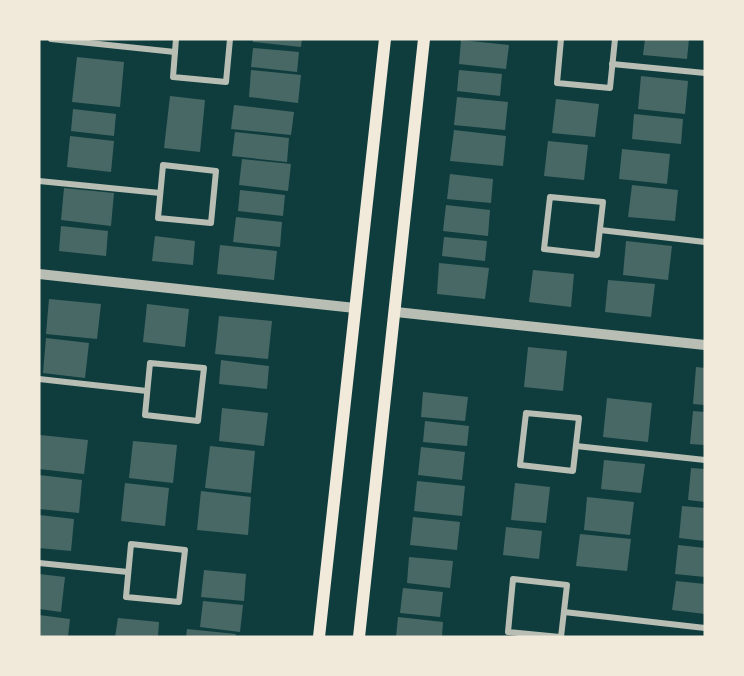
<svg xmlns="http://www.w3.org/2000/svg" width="744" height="676" viewBox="0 0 744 676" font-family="Lato,sans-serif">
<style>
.building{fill:#486865}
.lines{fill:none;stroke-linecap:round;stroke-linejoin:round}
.minor{stroke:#b8beb3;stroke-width:6}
.tertiary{stroke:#b8beb3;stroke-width:10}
.secondary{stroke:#f1e9da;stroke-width:12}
</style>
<rect width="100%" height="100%" fill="#0f3d3e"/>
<g class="building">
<polygon points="253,39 302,39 301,47 253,42"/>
<polygon points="645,39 689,39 687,59 643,55"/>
<polygon points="461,40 509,45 506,69 459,64"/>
<polygon points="253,48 299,52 297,72 251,67"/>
<polygon points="77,57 124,62 120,107 72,102"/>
<polygon points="251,70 301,75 298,103 249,97"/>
<polygon points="459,70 502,74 500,96 457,91"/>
<polygon points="641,76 688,81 685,114 638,109"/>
<polygon points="170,96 205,100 200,152 164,148"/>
<polygon points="457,97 508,102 505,130 454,125"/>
<polygon points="556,99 599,104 595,137 552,133"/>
<polygon points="234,105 294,112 291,135 231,129"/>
<polygon points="73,109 116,114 114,136 71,131"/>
<polygon points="634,114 683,119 681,144 632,139"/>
<polygon points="454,130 506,136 503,166 450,161"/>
<polygon points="235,132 289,138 287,162 232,156"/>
<polygon points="70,136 114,141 111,172 67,167"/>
<polygon points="548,141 588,145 584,180 544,176"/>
<polygon points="622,149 670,154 667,184 619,179"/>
<polygon points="242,159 291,164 288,191 239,185"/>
<polygon points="450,174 493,179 491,203 447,199"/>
<polygon points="632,185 678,190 675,221 628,217"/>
<polygon points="64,188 114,193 111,226 61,220"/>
<polygon points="240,190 285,195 283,216 238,211"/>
<polygon points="446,205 490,210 488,236 443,231"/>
<polygon points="236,217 282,222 280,247 233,242"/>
<polygon points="61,226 108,231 106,256 59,251"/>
<polygon points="155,236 195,241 193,265 152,261"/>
<polygon points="444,237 487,241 485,261 442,256"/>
<polygon points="626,241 672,246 668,280 623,275"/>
<polygon points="220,245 277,251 274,280 217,274"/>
<polygon points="439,263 489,268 485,299 437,294"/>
<polygon points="533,270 574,274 571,307 529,302"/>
<polygon points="608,280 655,284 651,317 605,312"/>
<polygon points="49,299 101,304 97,339 46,334"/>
<polygon points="147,304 189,309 185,347 143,342"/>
<polygon points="219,316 272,321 268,359 215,354"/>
<polygon points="46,338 89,343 85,378 43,373"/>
<polygon points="528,347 567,351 563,391 524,387"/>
<polygon points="221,360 269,366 267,389 219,384"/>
<polygon points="696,367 705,368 705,405 693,404"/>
<polygon points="423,392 468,397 465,421 421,417"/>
<polygon points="607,398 652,403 648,442 603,437"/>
<polygon points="222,408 268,413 264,446 219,441"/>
<polygon points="693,411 705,412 705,445 690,444"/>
<polygon points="425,421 469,426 467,446 423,442"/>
<polygon points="40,435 88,440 84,474 39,469"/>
<polygon points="133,441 177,445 173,483 129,478"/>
<polygon points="210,446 255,451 251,493 205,488"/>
<polygon points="421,447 465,452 462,480 418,475"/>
<polygon points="604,460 645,464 641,493 601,489"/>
<polygon points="691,468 705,469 705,502 688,500"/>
<polygon points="39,475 82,480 79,513 39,509"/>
<polygon points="417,481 465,486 462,516 414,511"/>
<polygon points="125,483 169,488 165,526 121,521"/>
<polygon points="515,483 550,487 546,523 511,520"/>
<polygon points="201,491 251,497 248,535 197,530"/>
<polygon points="587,497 634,502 630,535 584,530"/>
<polygon points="682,506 705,508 705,541 679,538"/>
<polygon points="39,515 74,519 71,551 39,548"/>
<polygon points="413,517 460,522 457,550 410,545"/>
<polygon points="506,527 542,531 539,559 503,555"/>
<polygon points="580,534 631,539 627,571 576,566"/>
<polygon points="678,545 705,548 705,577 675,574"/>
<polygon points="409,557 453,561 450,588 407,583"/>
<polygon points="204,570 246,574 244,601 201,597"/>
<polygon points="39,574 65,577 61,612 39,609"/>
<polygon points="676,581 705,584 705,614 672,610"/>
<polygon points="403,588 443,592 440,617 400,613"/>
<polygon points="203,601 243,605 240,632 200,627"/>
<polygon points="39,615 70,619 68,637 39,637"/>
<polygon points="398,617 443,622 442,637 396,637"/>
<polygon points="118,618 159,622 158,637 115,637"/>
<polygon points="187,629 236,634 235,637 186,637"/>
</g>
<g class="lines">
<g class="minor">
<polyline points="51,39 175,52"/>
<polyline points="176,39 173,77 226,82 230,39"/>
<polyline points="561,39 557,83 610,88 615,39"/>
<polyline points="612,64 705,73"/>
<polygon points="163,165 216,171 211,223 158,218"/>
<polyline points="39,181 160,193"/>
<polygon points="550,197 603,202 597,255 544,249"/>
<polyline points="600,230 705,242"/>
<polygon points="150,363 204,368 198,421 145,415"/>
<polyline points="39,379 147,391"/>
<polygon points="526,413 579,418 573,471 520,465"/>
<polyline points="576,446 705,460"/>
<polygon points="131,544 185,550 179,602 126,597"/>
<polyline points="39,563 128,572"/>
<polyline points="564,612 705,628"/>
<polyline points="560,637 508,632 513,579 567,585 561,637"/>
</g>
<g class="tertiary">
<polyline points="39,274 355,308"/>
<polyline points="396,312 705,345"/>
</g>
<g class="secondary">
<polyline points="319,637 385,39"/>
<polyline points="359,637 424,39"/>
</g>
</g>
<rect width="744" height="676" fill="none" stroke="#f1e9da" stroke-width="81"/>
</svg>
